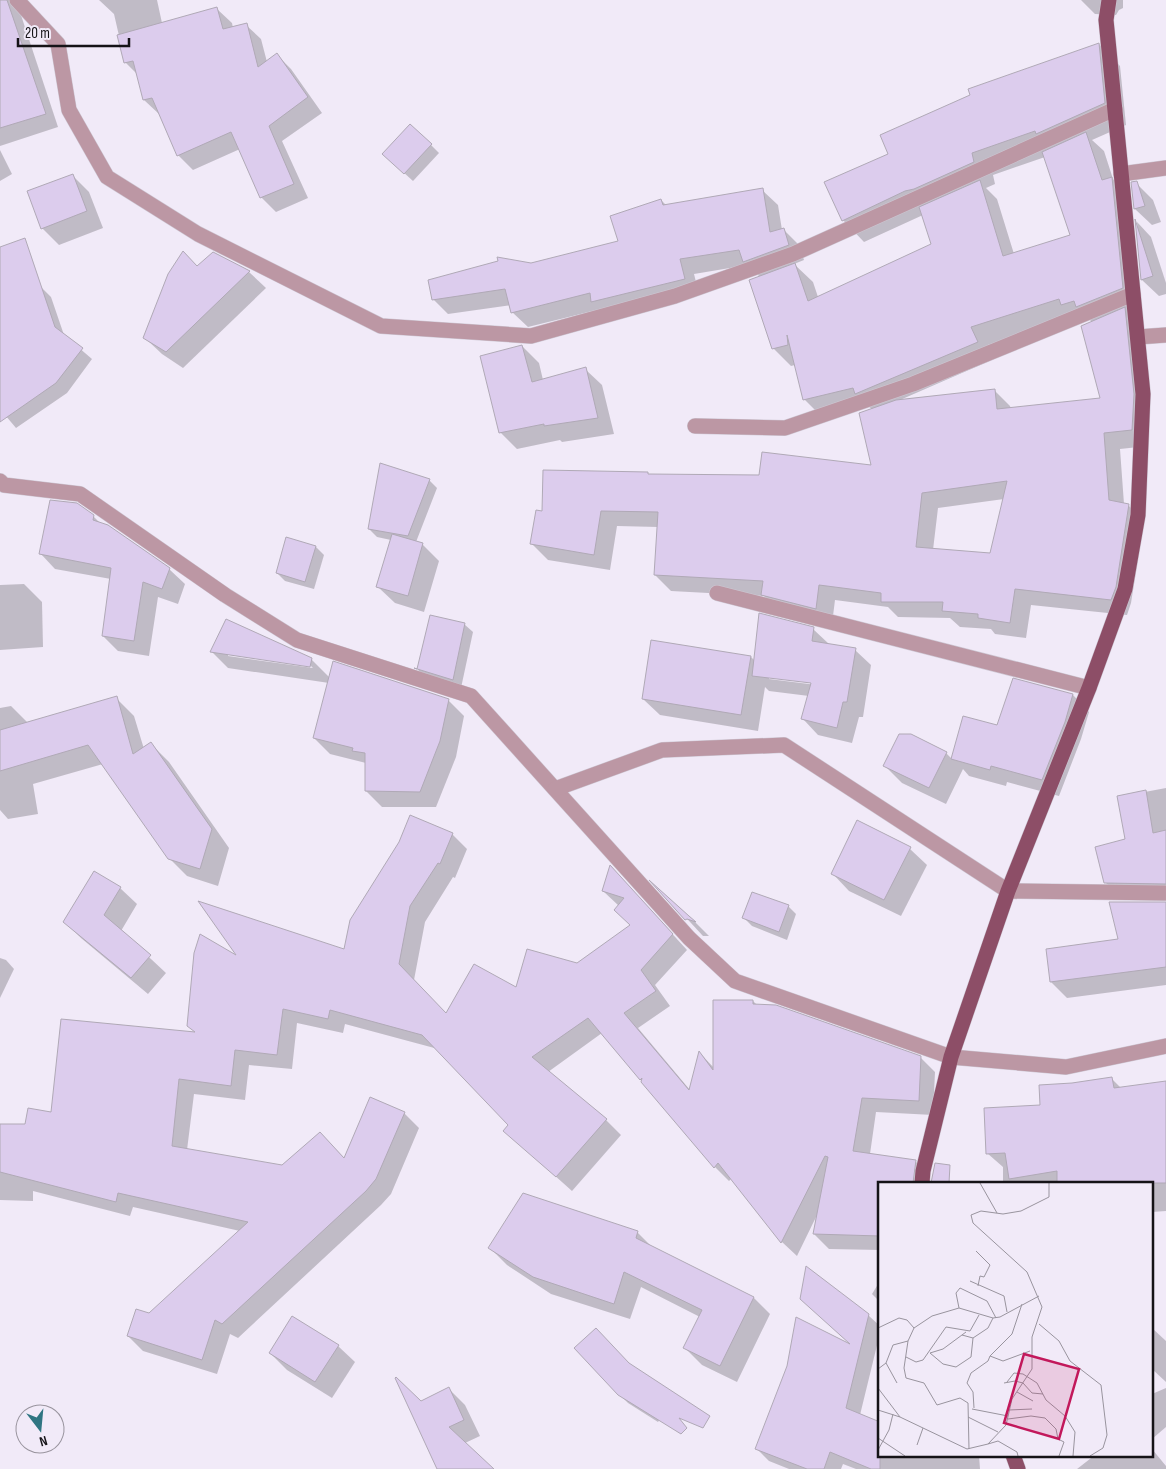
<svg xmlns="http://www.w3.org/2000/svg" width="1166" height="1469" viewBox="0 0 1166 1469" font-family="'Sofia Sans Condensed',sans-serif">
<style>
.shadow{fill:#0003;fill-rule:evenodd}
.building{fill:#dccced;stroke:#b0a9b6;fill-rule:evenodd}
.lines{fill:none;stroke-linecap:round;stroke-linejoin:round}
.minor-casing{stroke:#cec8d4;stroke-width:16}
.major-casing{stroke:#cec8d4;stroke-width:16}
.minor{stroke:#bc97a4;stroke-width:15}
.major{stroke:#8d4e67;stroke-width:15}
.inset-road{fill:none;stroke:#99949e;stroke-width:1}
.view{fill:#c2185b;fill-opacity:0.15;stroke:#c2185b;stroke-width:2.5}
.inset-edge{fill:none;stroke:#151317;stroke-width:2.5}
</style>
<rect width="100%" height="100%" fill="#f1eaf8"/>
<g class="shadow">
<polygon points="0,0 16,0 58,127 0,146"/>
<polygon points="99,0 157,0 162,23 217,9 232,23 233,28 246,25 261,39 267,62 277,55 291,69 322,113 282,141 308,198 276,212 261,197 240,149 193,170 178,155 159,114 144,100 138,75 125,62 114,14"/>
<polygon points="1081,0 1123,0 1123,8 1119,10 1116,15 1095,14"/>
<path d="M1099,44L1120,66L1126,125L1092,140L1104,151L1113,179L1129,196L1140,306L1127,311L1141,325L1148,446L1120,449L1124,504L1128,505L1144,521L1131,603L1127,615L1031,605L1026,638L995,634L991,629L960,627L950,618L898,617L888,607L835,600L832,624L779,610L764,596L671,591L655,575L658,527L617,526L610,570L548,560L532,544L543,512L647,473L650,475L760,477L872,466V409L868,406L822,417L804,399L795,365L791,366L773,348L760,277L748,265L694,274L699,294L601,309L528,327L512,312L511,305L448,314L433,299L532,264L620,242L661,200L666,205L762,190L778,205L782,230L783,229L798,244L804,260L794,264L813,282L818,297L932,245L923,215L864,242L843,220L890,154ZM1045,157L1072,236L1014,254L997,199L986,188L995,184L993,175ZM1075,317L1089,319L1092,322L1101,399L1011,409L1010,406L994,390L900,400L994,359L988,345ZM1004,499L991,555L933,550L938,508Z"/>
<polygon points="431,145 439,153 413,181 392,162"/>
<polygon points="0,150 12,174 0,181"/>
<polygon points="72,175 89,192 103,228 59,245 42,228"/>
<polygon points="1133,183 1136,183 1153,200 1161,222 1152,225 1135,209"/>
<polygon points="1137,222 1151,237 1166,283 1166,294 1159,296 1142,280"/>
<polygon points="198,268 249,272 266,288 183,368 162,354 145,338"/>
<polygon points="41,287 51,297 64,335 92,359 67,393 16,428 0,409 0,314"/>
<polygon points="522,346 539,363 543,380 585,369 602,385 614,434 562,442 560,440 517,449 500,432"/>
<polygon points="429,480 437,488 416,542 422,544 439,561 424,612 395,603 378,587 391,540 377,537 369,529"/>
<polygon points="93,516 101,524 169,569 185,584 178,604 158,597 149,656 118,651 103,636 111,579 55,569 40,553"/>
<polygon points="316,547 324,555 314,589 285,581 277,573"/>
<polygon points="24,584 42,602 43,647 0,650 0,585"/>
<polygon points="431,617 464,624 473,632 461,688 424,676 418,670"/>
<path d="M226,621L312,660L330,678L448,700L464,716L456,757L436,807H382L366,791V763L330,754L314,738L329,683L228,668L212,652ZM228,654L310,665L313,668L228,656Z"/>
<path d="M813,629L829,644L855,650L871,665L863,717H859L852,743L818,735L803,719L809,696L769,691L765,687L758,731L660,715L643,699L751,657L755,661ZM769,677L818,683L817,685L769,679Z"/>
<polygon points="1073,695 1089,712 1081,739 1059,796 1007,782 1006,786 969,776 963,769 946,804 902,783 885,766 946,753 952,759 998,727"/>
<polygon points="116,698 134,716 144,749 151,744 169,762 229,848 218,886 187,876 169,858 103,764 33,784 38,814 8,819 0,810 0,708 11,706 28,723"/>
<polygon points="1166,788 1166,888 1122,898 1105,882 1126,840 1118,797"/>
<polygon points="858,822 910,849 927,865 901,916 849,891 833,874"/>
<polygon points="452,834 467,849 455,878 453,877 425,922 414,980 446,1015 578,964 631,926 619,906 603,891 611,867 687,950 655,985 670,1006 638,1028 690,1090 700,1053 714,1068 753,1001 757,1005 920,1057 935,1072 933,1115 876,1112 870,1154 915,1161 930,1176 929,1183 880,1183 880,1250 829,1249 814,1234 816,1217 797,1256 782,1242 732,1178 729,1181 715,1167 602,1033 548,1072 606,1120 621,1135 572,1191 505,1131 510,1125 438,1049 345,1024 343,1033 297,1023 292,1069 249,1065 245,1100 194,1094 187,1150 282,1166 320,1133 345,1159 404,1113 419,1128 391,1194 381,1205 238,1338 230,1334 217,1374 143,1351 128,1336 240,1231 133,1207 130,1216 33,1191 33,1201 0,1200 0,1125 26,1126 52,1113 197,1034 240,959 345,951"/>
<polygon points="120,888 137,904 121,931 166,973 148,994 81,938 65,922"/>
<polygon points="666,896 695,922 709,936 703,936"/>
<polygon points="788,906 796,914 787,940 752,926 744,918"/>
<polygon points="1166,916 1166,985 1067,998 1051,982"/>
<polygon points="0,958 6,960 14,969 0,998"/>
<polygon points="1112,1079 1121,1088 1166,1082 1166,1211 1152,1212 1152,1183 1003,1183 1003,1167 987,1153 1041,1106"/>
<polygon points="637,1232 653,1248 754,1298 770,1314 737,1382 702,1365 685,1348 700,1317 641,1287 630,1319 551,1294 507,1265 490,1248"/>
<polygon points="880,1281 880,1302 872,1294"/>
<polygon points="868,1315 880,1326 880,1333 860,1415 880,1455 979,1455 980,1469 856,1469 843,1464 841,1469 789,1469 769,1461 756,1448 852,1346"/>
<polygon points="1152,1328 1166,1341 1166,1382 1152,1369"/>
<polygon points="338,1346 355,1362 332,1398 287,1370 270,1353"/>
<polygon points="630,1365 674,1397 658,1422 628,1403 619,1394"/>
<polygon points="1166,1388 1166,1427 1152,1439 1152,1394"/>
<polygon points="449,1389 465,1405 480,1436 465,1443 492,1469 439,1469 421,1402"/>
<polygon points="1152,1449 1166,1466 1166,1469 1077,1469 1095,1455 1152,1455"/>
</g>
<g class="building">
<polygon points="0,0 7,0 46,114 0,128"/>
<polygon points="217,7 223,29 247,23 258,67 277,53 308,97 269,126 294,184 260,198 231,132 177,156 152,98 143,100 133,61 124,63 117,35"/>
<polygon points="1099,43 1105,103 1036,134 1035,131 972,153 974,162 914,189 905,191 842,221 824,182 888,154 880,135 970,95 968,89"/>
<polygon points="410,124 432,144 404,174 382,154"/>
<polygon points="1086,132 1102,180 1112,177 1123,288 1076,307 1074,301 1061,305 1059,299 971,327 978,342 855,394 853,388 803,400 787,335 788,345 772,349 749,280 795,263 808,301 931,244 919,207 980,180 1003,256 1070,235 1042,152"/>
<polygon points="73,174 87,211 41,229 27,191"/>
<polygon points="1137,181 1145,206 1134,209 1131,182"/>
<polygon points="763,188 770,232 784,228 789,245 743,262 739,250 680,259 685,279 591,302 590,293 511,313 505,289 432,300 428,280 498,261 497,257 531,263 618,241 610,216 661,199 663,205"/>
<polygon points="1135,219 1153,276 1141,280"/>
<polygon points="25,238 55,327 83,348 56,383 0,422 0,247"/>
<polygon points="183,251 197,266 213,252 250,271 166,352 143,338 168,274"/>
<path d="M1125,307L1134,394L1132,430L1104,433L1109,500L1129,504L1116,587L1111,600L1015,589L1010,623L978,618V614L942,611L943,602H881V593L819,585L816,609L761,595L763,581L654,575L658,512L601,511L594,555L530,544L536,510L542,511L543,470L648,472V474L759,475L762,452L871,465L859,413L896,400L995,389L997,409L1100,398L1081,326ZM1007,481L990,553L916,547L922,493Z"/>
<polygon points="522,345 532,382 586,367 598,418 544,426 544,424 499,433 480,356"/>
<polygon points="380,463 430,479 408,536 368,529"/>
<polygon points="50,500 77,503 94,515 93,520 108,525 170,568 162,589 143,582 134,641 102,636 111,568 39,554"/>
<polygon points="392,534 423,543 408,596 376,587"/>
<polygon points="286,537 316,546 305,582 276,573"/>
<polygon points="759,613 814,627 812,641 856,648 847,702 843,702 837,728 801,719 811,683 752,676"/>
<polygon points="430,615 465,623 453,680 414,668 417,669"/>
<polygon points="226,619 312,658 310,667 210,652"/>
<polygon points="651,640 751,656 741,715 642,699"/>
<polygon points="333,661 449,699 440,741 420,792 365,791 365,753 352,751 353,748 313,738"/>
<polygon points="1013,678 1073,694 1065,722 1042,780 991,766 990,770 951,759 963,716 997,725"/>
<polygon points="117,696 133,754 151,742 212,829 200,869 168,859 88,745 0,771 0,730"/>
<polygon points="899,734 911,734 947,752 929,788 883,766"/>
<polygon points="1146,790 1153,833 1166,830 1166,884 1104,883 1095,847 1125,839 1117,796"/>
<polygon points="410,815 453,833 440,864 438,863 410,906 399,964 446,1013 474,964 516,987 527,949 577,963 630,925 614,910 624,898 602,891 610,865 673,934 641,970 656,991 624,1013 689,1090 699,1051 713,1070 713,1000 753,1000 753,1004 776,1005 921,1056 919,1101 862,1098 853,1151 916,1160 913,1183 880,1183 880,1236 813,1234 828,1157 825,1156 781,1243 718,1163 714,1168 641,1082 642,1078 640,1080 588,1018 532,1057 607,1119 556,1177 503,1131 508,1125 422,1035 330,1010 328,1019 283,1009 277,1055 235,1050 231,1086 179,1079 172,1146 282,1165 320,1132 344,1158 370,1097 405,1112 376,1179 366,1191 222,1324 215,1320 202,1360 127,1336 136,1309 149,1313 248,1222 118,1193 116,1202 0,1172 0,1124 25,1124 28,1108 51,1112 61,1019 195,1032 187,1026 194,953 200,934 236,955 198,901 344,949 350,920 399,842"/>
<polygon points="857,820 911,847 884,900 831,874"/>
<polygon points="94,871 121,887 104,915 151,955 131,978 63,922"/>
<polygon points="649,880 689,916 696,922 687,919 685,920"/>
<polygon points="752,892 789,905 779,932 742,918"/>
<polygon points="1109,902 1166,902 1166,967 1050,982 1046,949 1118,939"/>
<polygon points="1112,1077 1114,1088 1166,1081 1166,1183 1057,1183 1057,1171 1009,1179 1005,1153 986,1154 984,1108 1040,1105 1039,1085 1072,1083"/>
<polygon points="935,1163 950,1165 949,1183 931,1183"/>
<polygon points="523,1193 638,1231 636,1238 754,1297 720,1366 683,1348 702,1310 624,1272 614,1304 533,1277 488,1248"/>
<polygon points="806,1266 869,1314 846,1408 880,1422 880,1469 871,1469 830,1452 824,1469 807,1469 755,1449 787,1366 796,1317 850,1344 800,1299"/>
<polygon points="292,1316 339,1345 315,1382 269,1353"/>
<polygon points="596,1328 629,1363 710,1416 703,1428 679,1418 687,1428 681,1434 618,1395 574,1348"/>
<polygon points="396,1377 421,1401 449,1387 464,1420 449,1427 494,1469 437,1469 395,1378"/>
</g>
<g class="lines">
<g class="minor-casing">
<g id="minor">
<polyline points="17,0 58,44 69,110 107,177 198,234 381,326 531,336 675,296 793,254 1115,109"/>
<polyline points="1121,174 1166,168"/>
<polyline points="1138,337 1166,335"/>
<polyline points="695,426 785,428 913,384 1133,294"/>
<polyline points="0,481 4,485 80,494 225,595 297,640 471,696 689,938 735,981 951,1057 1066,1067 1166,1046"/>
<polyline points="717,593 1089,688"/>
<polyline points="555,789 662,750 784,745 1008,891 1166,893"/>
</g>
</g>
<g class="major-casing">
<g id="major">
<polyline points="922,1183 923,1171 951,1057 1008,891 1089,688 1125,589 1138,515 1143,394 1106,20 1109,0"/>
<polyline points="1013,1455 1018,1469"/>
</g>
</g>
<use href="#minor" class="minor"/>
<use href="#major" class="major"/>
</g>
<g transform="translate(878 1182)">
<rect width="275" height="275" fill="#f1eaf8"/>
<path class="inset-road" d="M102,1L119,31M98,69L112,83L106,95L102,94L100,104M92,99L126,114L129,130M81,126L78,111L82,106L109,119L118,136M161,142L181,159L192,179L223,203L229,253L225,266L212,274M0,146L21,136L29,138L36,146L30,159L15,163L8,181L0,187M36,146L54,134L81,126L115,136L122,135L161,114M84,153L95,156L110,146L115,136M30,159L26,186L28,196L46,201L59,223L82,216L90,221L91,267M52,171L65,182L78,185L93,175L95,156M52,171L65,167L88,150M112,174L134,152L144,122M28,175L38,180L45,178L68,145L92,149L101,133M8,181L19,201M129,200L136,191L145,192L159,201L168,218L187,234L197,250L195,274M126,201L137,199L145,201L154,211L165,212M0,206L22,235M139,210L155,219M96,226L95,210L89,201L93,191L110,179L112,174L125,179L152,169M94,227L130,234M0,228L22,235L89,267M131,228L154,227M90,235L120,250M130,237L153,234L167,236L178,247L180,257L186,260L181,274M0,256L27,274M110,262L120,259L139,270L140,274M39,263L45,246M89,267L110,262L128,243L134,217L154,187V155L164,125L149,90L95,41L93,33L103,29L125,32L143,29L171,15V1M0,268L11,248L15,232"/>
<path class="view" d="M146,172L201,187L181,257L126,241Z"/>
<rect width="275" height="275" class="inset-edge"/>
</g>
<g transform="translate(40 1429) rotate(164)"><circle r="24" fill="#f1eaf8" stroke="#99949e"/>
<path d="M0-4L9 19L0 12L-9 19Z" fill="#2f7582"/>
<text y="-8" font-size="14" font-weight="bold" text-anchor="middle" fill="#151317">N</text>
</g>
<path d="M18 38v8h111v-8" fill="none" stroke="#151317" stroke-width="2.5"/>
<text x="25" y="38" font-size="15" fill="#151317" stroke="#f1eaf8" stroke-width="4" paint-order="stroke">20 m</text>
</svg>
